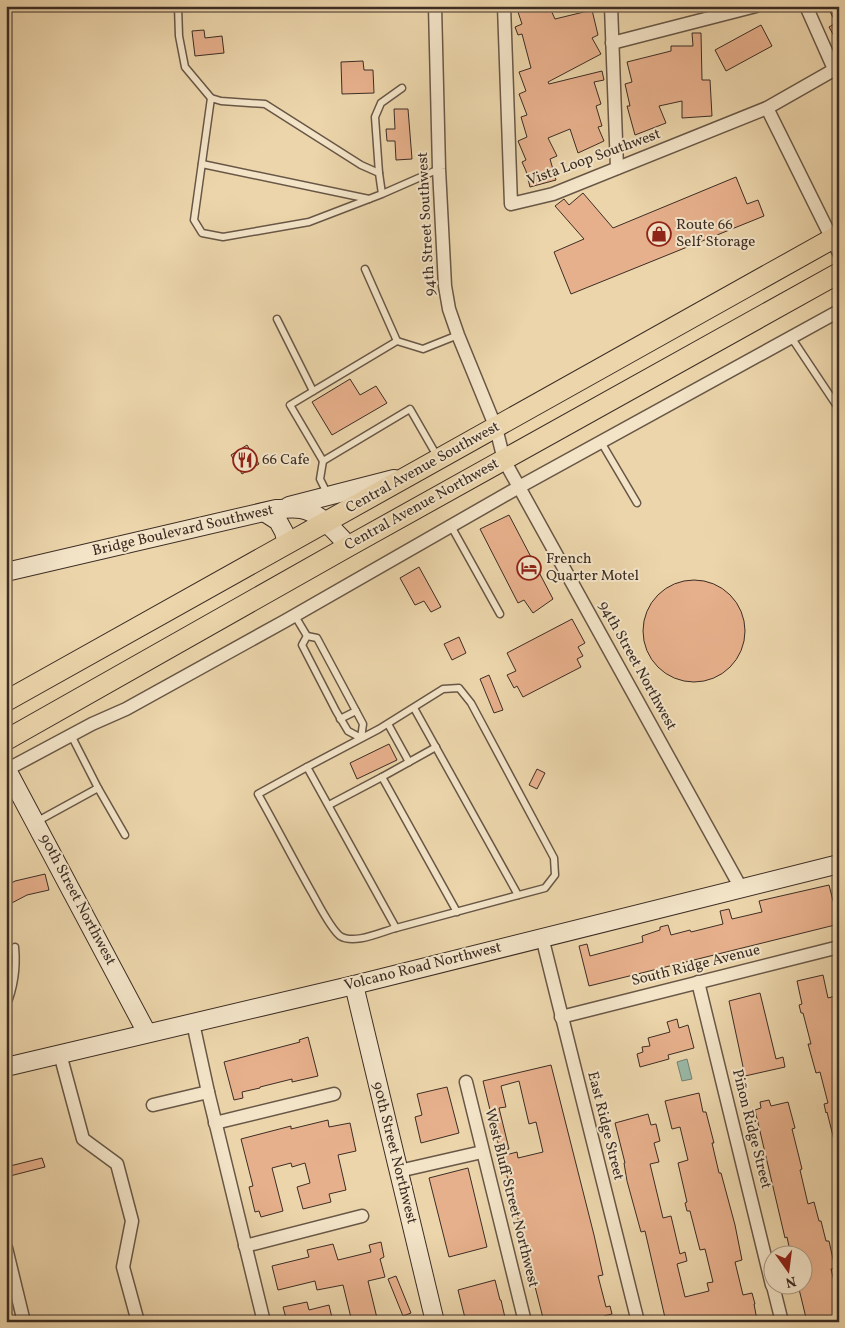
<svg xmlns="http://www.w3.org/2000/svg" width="845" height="1328" viewBox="0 0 845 1328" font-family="Vollkorn,serif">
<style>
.water{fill:#99b9a7;stroke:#748173}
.building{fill:#e7b08c;stroke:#3c2d24}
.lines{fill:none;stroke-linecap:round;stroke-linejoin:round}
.lane-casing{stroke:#685746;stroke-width:9}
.street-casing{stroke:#685746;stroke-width:15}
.secondary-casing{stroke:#3c2d24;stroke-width:20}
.primary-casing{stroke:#3c2d24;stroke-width:22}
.lane{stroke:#f3e4c8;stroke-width:6}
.street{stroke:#f3e4c8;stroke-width:12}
.secondary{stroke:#f3e4c8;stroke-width:18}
.primary{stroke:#ecd5ab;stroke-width:20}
.labels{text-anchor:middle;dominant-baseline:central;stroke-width:4;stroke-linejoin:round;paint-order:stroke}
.street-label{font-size:15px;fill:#3c2d24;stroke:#f3e4c8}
.poi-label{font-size:15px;fill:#3c2d24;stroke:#f3e4c8;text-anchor:start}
</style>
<rect width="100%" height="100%" fill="#ecd5ab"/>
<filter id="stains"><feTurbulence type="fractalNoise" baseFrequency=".004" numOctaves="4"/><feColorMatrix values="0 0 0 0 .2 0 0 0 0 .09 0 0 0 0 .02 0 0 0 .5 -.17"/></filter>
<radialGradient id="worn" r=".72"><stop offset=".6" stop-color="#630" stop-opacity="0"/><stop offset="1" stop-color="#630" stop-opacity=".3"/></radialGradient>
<polygon class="water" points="687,1059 692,1079 682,1081 677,1062"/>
<g class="building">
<polygon points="516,6 549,6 555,19 592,10 598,35 592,38 601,54 548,82 549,84 602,71 604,80 594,82 601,104 596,106 602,126 598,127 604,141 578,153 570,129 548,138 557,156 550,159 556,180 530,187 526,171 522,162 526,160 518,141 527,137 521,117 527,115 519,94 526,91 519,72 531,68 522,34 518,35 515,27 522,24"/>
<polygon points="827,6 839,6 839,45 829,27 836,23"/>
<polygon points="761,25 772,46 726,71 715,50"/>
<polygon points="204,30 205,38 222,36 224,53 195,56 192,31"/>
<polygon points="692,33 701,33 702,80 710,80 712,116 682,118 682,101 659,106 666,123 635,135 627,106 630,106 625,84 632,82 627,62 671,51 671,46 693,46"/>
<polygon points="363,61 364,70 373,70 374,93 342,94 341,62"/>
<polygon points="394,109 408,109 412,159 396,160 395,141 387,141 386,129 395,129"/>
<polygon points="736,177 747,204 758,200 764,216 571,294 554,252 584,239 555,206 564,199 569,205 583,193 613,228"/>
<polygon points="350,379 360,395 376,386 387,403 332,435 312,402"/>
<polygon points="247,445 259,464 242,474 231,455"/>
<polygon points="509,515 553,599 533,613 524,600 518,603 480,529"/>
<polygon points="419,567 441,607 431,612 424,601 415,605 400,578"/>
<circle cx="694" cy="631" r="51"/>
<polygon points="572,619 585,643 578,647 583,656 577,659 581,667 523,697 517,686 514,688 507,675 516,671 507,653"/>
<polygon points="459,637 466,653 452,660 444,644"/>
<polygon points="489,675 503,710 494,713 480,679"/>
<polygon points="389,744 397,760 357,779 350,763"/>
<polygon points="537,769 545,773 537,789 529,785"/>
<polygon points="45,874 49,890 27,895 6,906 6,886 15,881"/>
<polygon points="829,885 839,924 589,986 579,946 587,944 590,956 643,942 642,936 660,930 660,927 668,925 671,935 690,930 691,932 723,924 720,911 729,909 732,919 762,912 759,901"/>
<polygon points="823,975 828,998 839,995 839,1144 835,1144 827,1112 826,1113 824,1104 828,1103 820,1072 816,1073 808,1044 811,1044 803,1013 801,1013 799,1005 802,1004 797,981"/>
<polygon points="760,993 776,1059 783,1057 785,1067 745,1076 729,1001"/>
<polygon points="677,1019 679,1028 688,1025 694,1048 668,1055 669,1059 640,1067 637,1054 643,1052 642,1047 650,1046 648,1038 670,1032 667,1022"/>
<polygon points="308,1037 318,1076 292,1082 292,1079 260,1087 260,1088 242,1092 243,1098 234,1100 224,1062 300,1042 299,1040"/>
<polygon points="551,1065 594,1235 603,1275 598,1276 606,1307 610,1306 612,1314 604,1316 604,1318 591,1322 544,1322 502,1156 517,1152 518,1158 543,1152 536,1122 529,1124 519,1081 501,1086 506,1107 499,1108 509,1149 500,1151 483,1081"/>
<polygon points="447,1087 459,1133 421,1143 415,1117 422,1115 417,1094"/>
<polygon points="699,1093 703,1112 706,1112 714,1143 712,1143 719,1173 721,1173 735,1225 742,1260 735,1262 743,1295 752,1293 755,1304 754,1304 757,1320 749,1322 716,1322 714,1317 696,1322 666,1322 645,1231 641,1232 627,1181 624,1163 625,1163 615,1123 648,1114 651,1125 656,1124 660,1141 654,1143 659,1162 650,1164 663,1218 671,1216 680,1254 685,1252 687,1261 677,1264 685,1297 709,1291 707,1283 713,1282 705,1249 700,1250 690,1211 687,1211 685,1203 687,1202 678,1163 688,1160 680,1127 672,1129 665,1101"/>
<polygon points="769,1100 771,1106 788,1102 795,1128 792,1129 802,1169 800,1170 808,1204 814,1202 819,1221 821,1221 826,1241 829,1241 835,1268 831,1269 839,1302 839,1322 807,1322 799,1289 802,1289 802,1256 791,1256 787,1237 785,1238 755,1110 761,1108 760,1102"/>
<polygon points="328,1120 329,1127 350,1123 356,1151 338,1155 346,1190 329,1194 331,1202 303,1209 297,1187 310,1183 305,1163 292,1167 291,1163 272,1168 283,1211 261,1217 259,1211 255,1212 249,1187 253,1186 241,1139 291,1126 291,1129"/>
<polygon points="42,1158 45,1167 6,1177 6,1167"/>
<polygon points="468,1168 487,1247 449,1257 429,1178"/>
<polygon points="381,1242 384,1257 380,1259 385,1277 368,1281 377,1318 362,1322 352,1322 343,1285 317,1290 315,1281 278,1290 272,1266 309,1257 307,1250 333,1244 338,1260 371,1252 369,1245"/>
<polygon points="396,1276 411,1313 403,1316 388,1279"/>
<polygon points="495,1280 500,1300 501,1300 506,1322 470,1322 469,1317 465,1318 458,1290"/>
<polygon points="307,1302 309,1310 329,1305 333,1322 287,1322 283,1307"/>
</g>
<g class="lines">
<g class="lane-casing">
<g id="lane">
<polyline points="178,6 179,36 185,67 211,98"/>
<polyline points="202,164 369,199"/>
<polyline points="379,173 375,117 381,103 402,88"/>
<polyline points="382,194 379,173 361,165 265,104 221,101 211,98 194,220 202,233 223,237 309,222 382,194 439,169"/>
<polyline points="365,269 397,341"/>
<polyline points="277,319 313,391"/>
<polyline points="791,337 839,409"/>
<polyline points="601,442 637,503"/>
<polyline points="437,456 410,409 323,461 290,405 397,341 423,349 458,335"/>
<polyline points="323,461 320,479 328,495"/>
<polyline points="451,526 500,614"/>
<polyline points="295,616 307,636"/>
<polygon points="307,636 317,638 363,724 361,738 348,731 336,711 302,645"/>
<polygon points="459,688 471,703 554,858 555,875 545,888 396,928 307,767 379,729 443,689"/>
<polyline points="414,708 518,895"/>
<polyline points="340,719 356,711"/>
<polyline points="388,724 409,762"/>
<polyline points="436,747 382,777 457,912"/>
<path d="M307,767L258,794C276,826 293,859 311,891C318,903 330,928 340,936C354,945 381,932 396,928"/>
<polyline points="98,788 125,835"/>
<polyline points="329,805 382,777"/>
<polyline points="36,822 98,788 71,735"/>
<path d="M6,1007C14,988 17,968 15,947"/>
</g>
</g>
<g class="street-casing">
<g id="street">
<polyline points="435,6 439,169 445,286 449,309 458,335 496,428 504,460 741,888"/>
<polyline points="504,6 511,204 553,194 767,108 839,67"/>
<polyline points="611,6 617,168"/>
<polyline points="806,6 834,69"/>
<polyline points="612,43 756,6"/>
<polyline points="767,108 839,253"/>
<polyline points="6,770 92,724 126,709 285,621 519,487 839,311"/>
<polyline points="542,937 638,1322"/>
<polyline points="698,982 772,1285"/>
<polyline points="561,1017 839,947"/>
<polyline points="193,1023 208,1092 264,1322"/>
<polyline points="60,1054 83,1139 117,1164 132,1221 123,1267 138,1322"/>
<polyline points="466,1082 525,1322"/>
<polyline points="153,1105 208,1092"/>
<polyline points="215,1123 334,1094"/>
<polyline points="399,1171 482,1152"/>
<polyline points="245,1246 362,1216"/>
<polyline points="6,1248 24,1322"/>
<polyline points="773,1286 782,1322"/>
</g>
</g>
<g class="secondary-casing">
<g id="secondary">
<polyline points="289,506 394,479"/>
<polyline points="264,512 278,521 284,532 287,544"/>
<path d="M6,572L276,509C284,509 293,508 301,509C320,512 335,532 349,546"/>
<polyline points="6,768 147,1033"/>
<polyline points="354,985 435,1322"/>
<polyline points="6,1067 354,985 839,864"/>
</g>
</g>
<g class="primary-casing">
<g id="primary">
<polyline points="6,701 839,235"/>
<polyline points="6,740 349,546 839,273"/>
</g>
</g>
<use href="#lane" class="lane"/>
<use href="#street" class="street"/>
<use href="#secondary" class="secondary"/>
<use href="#primary" class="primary"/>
</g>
<defs>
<g id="shop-ring" transform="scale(1.25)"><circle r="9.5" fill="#f3e4c8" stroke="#8f2418" stroke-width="1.5"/><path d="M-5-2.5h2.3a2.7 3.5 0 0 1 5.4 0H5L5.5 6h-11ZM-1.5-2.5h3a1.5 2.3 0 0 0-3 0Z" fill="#8f2418"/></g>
<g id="restaurant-ring" transform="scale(1.25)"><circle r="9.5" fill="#f3e4c8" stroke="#8f2418" stroke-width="1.5"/><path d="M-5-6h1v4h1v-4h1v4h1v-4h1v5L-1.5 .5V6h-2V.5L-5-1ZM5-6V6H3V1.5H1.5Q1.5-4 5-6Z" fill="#8f2418"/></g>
<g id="hotel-ring" transform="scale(1.25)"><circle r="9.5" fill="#f3e4c8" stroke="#8f2418" stroke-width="1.5"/><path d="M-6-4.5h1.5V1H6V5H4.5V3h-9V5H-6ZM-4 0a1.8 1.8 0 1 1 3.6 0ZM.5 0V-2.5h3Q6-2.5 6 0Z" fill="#8f2418"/></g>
</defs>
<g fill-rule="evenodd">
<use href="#shop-ring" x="659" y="234"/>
<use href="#restaurant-ring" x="245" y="460"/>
<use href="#hotel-ring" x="529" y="568"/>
</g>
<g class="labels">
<g class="street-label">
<text transform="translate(594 158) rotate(-20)">Vista Loop Southwest</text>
<text transform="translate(427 224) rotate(-93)">94th Street Southwest</text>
<text transform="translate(423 468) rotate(-29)">Central Avenue Southwest</text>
<text transform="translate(422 505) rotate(-29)">Central Avenue Northwest</text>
<text transform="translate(183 531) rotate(-13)">Bridge Boulevard Southwest</text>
<text transform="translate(637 666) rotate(61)">94th Street Northwest</text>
<text transform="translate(77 900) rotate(62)">90th Street Northwest</text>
<text transform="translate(696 966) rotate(-14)">South Ridge Avenue</text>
<text transform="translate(423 967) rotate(-14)">Volcano Road Northwest</text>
<text transform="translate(605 1126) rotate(76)">East Ridge Street</text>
<text transform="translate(751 1129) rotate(76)">Piñon Ridge Street</text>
<text transform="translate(394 1153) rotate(76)">90th Street Northwest</text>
<text transform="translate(511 1198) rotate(76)">West Bluff Street Northwest</text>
</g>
<g class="poi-label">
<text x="676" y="225">Route 66<tspan x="676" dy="17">Self Storage</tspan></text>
<text x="262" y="460">66 Cafe</text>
<text x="546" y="559">French<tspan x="546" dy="17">Quarter Motel</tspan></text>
</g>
</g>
<rect width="845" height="1328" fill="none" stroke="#ecd5ab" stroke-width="25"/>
<rect x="8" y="8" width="830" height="1313" fill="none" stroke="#3c2d24" stroke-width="2.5"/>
<rect x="12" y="12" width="820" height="1303" fill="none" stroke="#3c2d24"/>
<g transform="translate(788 1270) rotate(166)"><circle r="24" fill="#f3e4c8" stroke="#aa9b86"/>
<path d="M0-4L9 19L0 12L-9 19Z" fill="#8f2418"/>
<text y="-8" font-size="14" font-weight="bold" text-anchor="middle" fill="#3c2d24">N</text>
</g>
<rect width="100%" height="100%" filter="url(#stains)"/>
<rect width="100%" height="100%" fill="url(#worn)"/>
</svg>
